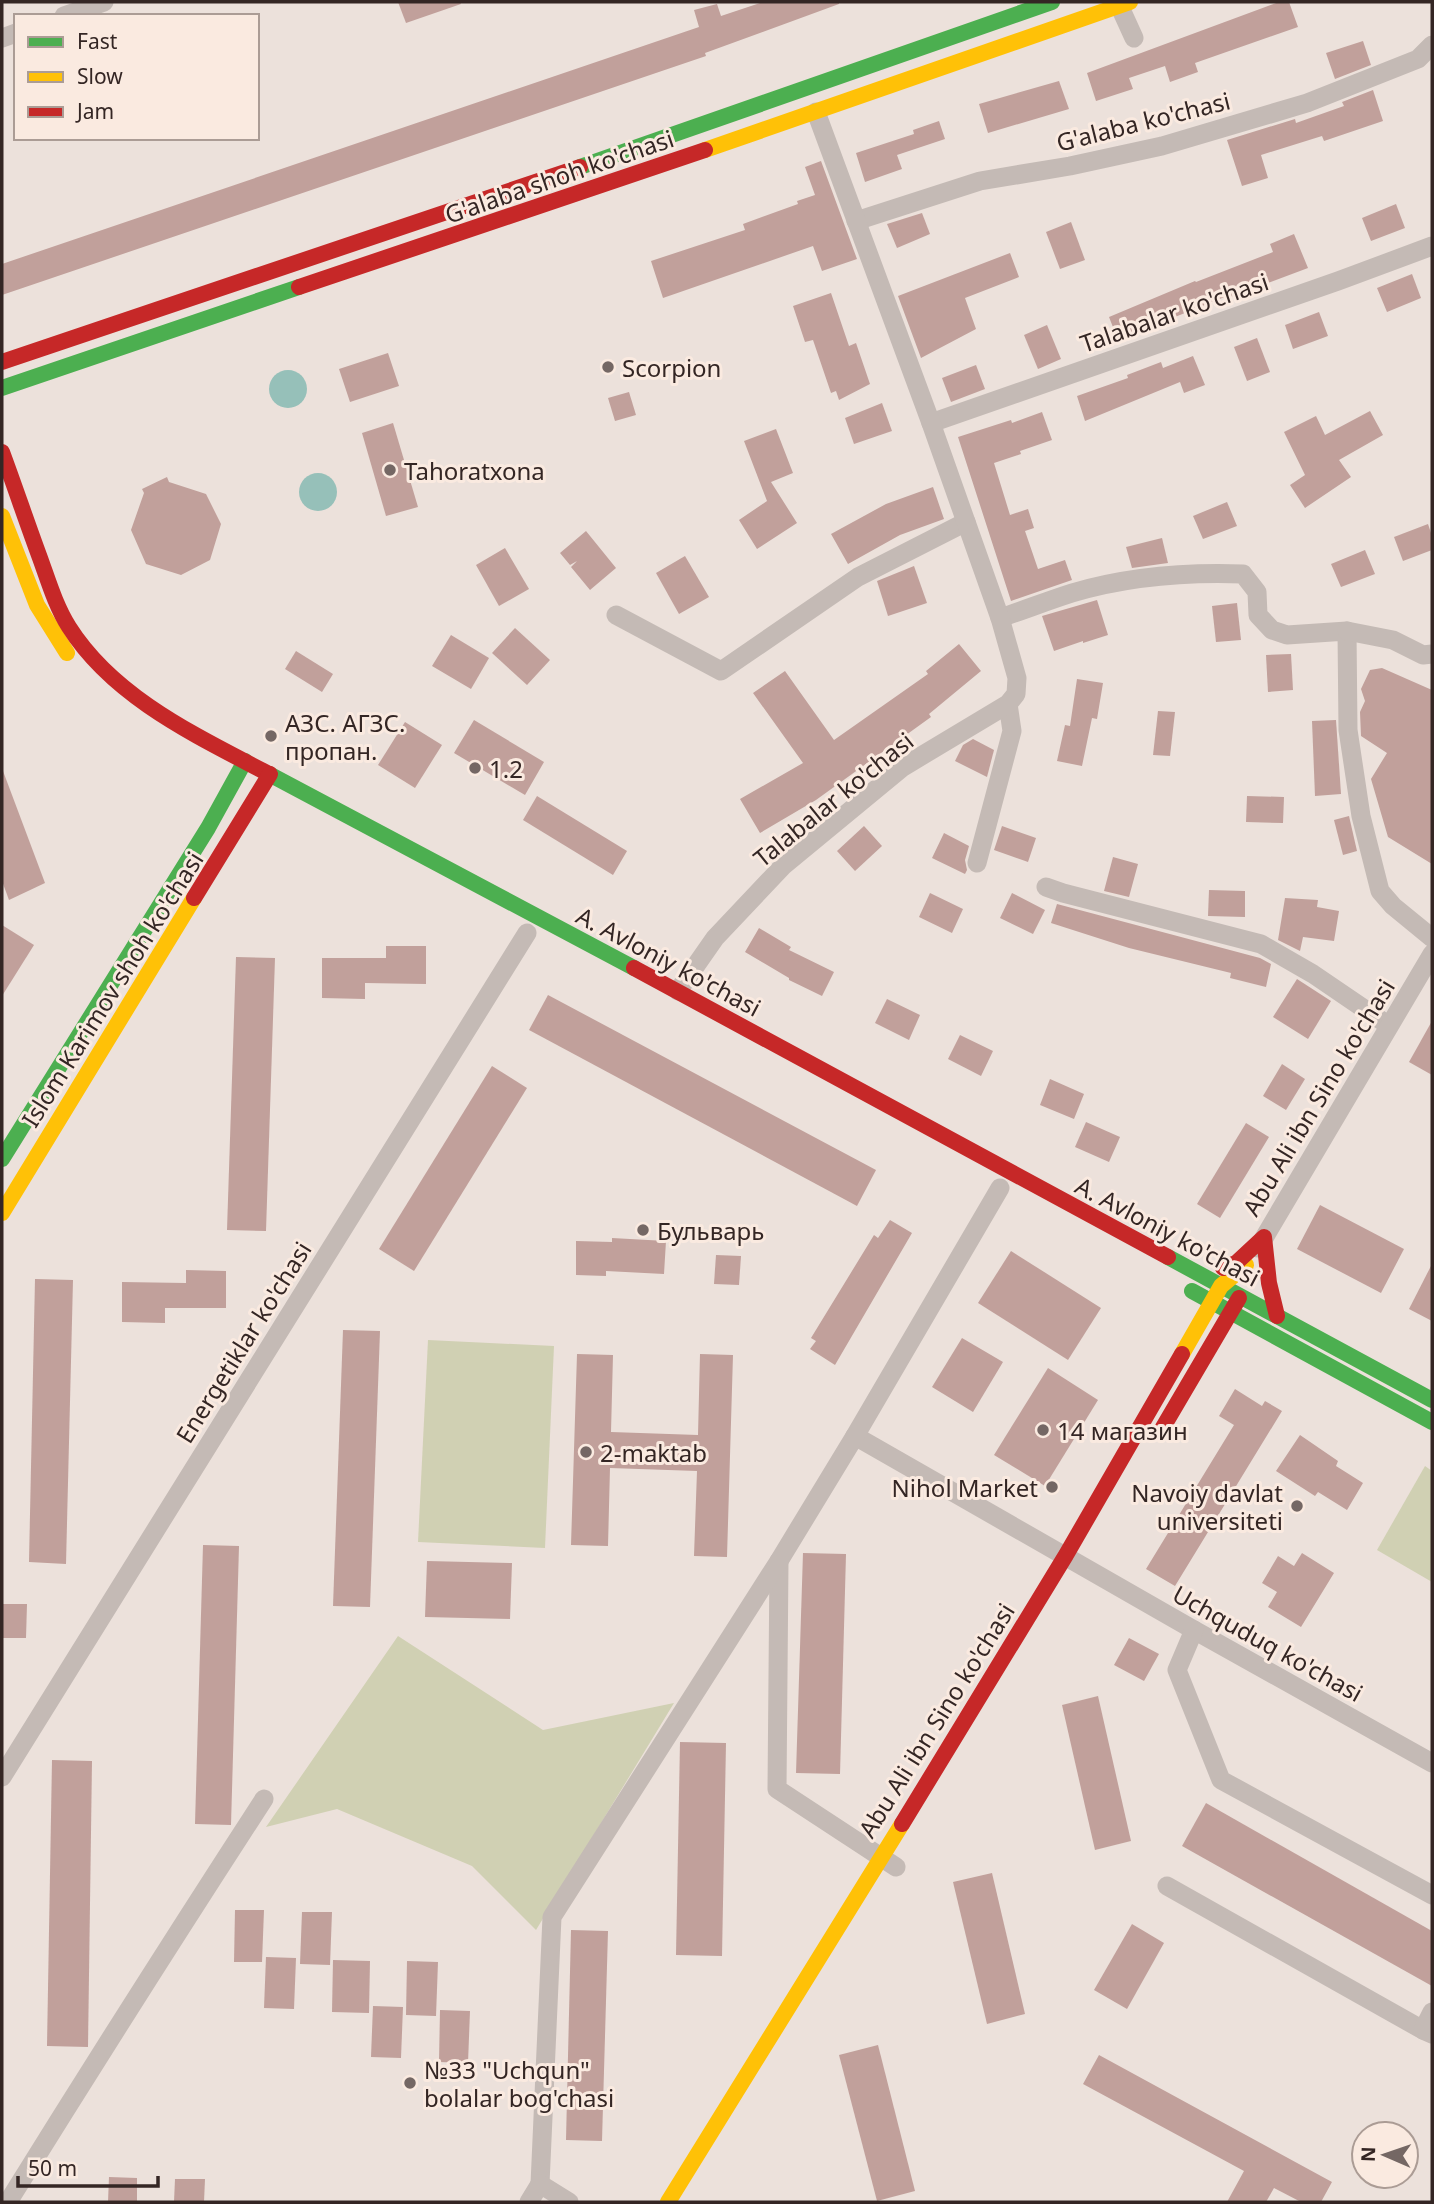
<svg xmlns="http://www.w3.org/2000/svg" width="1434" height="2204" viewBox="0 0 1434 2204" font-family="'Noto Sans',sans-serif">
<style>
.green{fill:#d0d0b3}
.water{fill:#96c0b9}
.building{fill:#c1a09b}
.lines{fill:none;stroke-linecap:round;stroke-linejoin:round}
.street{stroke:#c4bab5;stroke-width:19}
.fast{stroke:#4caf50;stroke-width:16}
.slow{stroke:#ffc107;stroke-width:16}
.jam{stroke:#c62828;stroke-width:16}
.poi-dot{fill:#746764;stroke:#faeae0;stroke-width:2.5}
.labels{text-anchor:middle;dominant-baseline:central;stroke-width:6;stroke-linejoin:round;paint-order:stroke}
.street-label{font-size:24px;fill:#342624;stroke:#faeae0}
.poi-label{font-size:24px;fill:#342624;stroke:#faeae0;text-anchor:start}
</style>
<rect width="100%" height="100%" fill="#ece1db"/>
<g class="green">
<polygon points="428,1340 554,1346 545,1548 418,1542"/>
<polygon points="1425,1466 1432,1471 1432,1582 1377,1550"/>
<polygon points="398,1636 543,1730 674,1703 536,1930 472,1866 337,1809 266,1827"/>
</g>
<g class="water">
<circle cx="288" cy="389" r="19"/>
<circle cx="318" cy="492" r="19"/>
</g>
<g class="building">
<polygon points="398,2 460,2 461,4 406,23"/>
<polygon points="763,2 839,2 839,4 705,53 706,56 2,295 2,264 699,27 694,10 717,4 721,16"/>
<polygon points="1279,2 1289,2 1298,27 1195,63 1198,72 1170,82 1165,66 1129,78 1133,89 1096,101 1087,73"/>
<polygon points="1363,41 1371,65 1335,79 1326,53"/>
<polygon points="1059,81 1069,109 988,133 979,104"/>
<polygon points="1373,90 1383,121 1324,141 1322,136 1261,155 1268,178 1242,186 1227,140 1295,119 1296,123 1344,106 1342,102"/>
<polygon points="939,121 945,139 897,155 902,169 865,182 856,153 914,134 913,130"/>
<polygon points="821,161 857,259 822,271 813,246 663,298 651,261 745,230 743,224 798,204 797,201 815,195 805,167"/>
<polygon points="1396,204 1405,228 1371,241 1362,218"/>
<polygon points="922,213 930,234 897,248 887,224"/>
<polygon points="1071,222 1085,260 1060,269 1046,232"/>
<polygon points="1294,234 1308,268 1228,298 1227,296 1118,340 1109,317 1195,281 1196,282 1273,252 1270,244"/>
<polygon points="1010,253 1019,277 965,298 976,329 921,358 898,296"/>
<polygon points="1412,274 1421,298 1387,312 1377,288"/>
<polygon points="831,293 849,346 856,343 870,384 839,400 836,391 831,393 813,340 805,342 793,306"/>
<polygon points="1319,312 1328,336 1293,349 1285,325"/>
<polygon points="1047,325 1061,359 1038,369 1024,335"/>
<polygon points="1257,338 1270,372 1247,381 1234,347"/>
<polygon points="388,353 399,386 350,402 339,369"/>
<polygon points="1193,356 1205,385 1184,393 1180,382 1085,421 1077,396 1128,378 1127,375 1161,362 1163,368"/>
<polygon points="976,365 985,389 951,402 942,378"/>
<polygon points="629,392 636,415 615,421 608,398"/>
<polygon points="882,403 892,431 854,444 845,418"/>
<polygon points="1370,411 1383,435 1339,460 1351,477 1305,508 1290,485 1305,475 1284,432 1316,416 1325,435"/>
<polygon points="1042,412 1052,440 1020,451 1021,454 994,463 1010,515 1028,509 1034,528 1025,531 1038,569 1065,560 1072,580 1011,601 958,437 1011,420 1012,423"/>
<polygon points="393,423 418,507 386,516 362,433"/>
<polygon points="776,429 793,473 771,482 797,523 757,549 739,520 767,501 744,441"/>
<polygon points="167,477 169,482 206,494 221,524 210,560 181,575 146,564 131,530 144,493 142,489"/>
<polygon points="933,487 944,519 900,535 848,564 831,534 886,504"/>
<polygon points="1227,502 1237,526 1203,539 1193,516"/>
<polygon points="1428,524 1432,536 1432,550 1403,561 1394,537"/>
<polygon points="586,531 616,568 590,590 571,567 577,561 570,565 560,553"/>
<polygon points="1162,538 1168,563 1132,568 1126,547"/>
<polygon points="505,548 529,589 499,606 476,565"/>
<polygon points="1365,550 1375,574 1341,587 1331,564"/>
<polygon points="685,556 709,597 679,614 656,573"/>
<polygon points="914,566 927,603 888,616 877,581"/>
<polygon points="1097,600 1108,635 1083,643 1083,641 1054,651 1042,616"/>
<polygon points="1237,603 1241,640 1216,642 1212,606"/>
<polygon points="515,628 550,660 527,685 492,653"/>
<polygon points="451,635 489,658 471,689 432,666"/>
<polygon points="959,644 981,671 929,714 931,717 816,800 760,833 740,799 803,763 753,693 785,671 834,740 928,674 926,671"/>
<polygon points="296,651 333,674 322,692 285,669"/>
<polygon points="1291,654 1293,690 1268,692 1266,655"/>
<polygon points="1382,668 1432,690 1432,864 1388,837 1371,779 1387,753 1361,736 1360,712 1365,701 1361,689 1370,670"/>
<polygon points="1077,679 1103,683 1097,719 1092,718 1082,766 1057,761 1065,725 1070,726"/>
<polygon points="1158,711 1175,712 1170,756 1153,755"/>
<polygon points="474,720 544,762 525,795 454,753"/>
<polygon points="1336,720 1341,794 1315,796 1312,721"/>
<polygon points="405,722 442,745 415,788 378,765"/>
<polygon points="973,739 994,750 987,777 955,761 963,745"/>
<polygon points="3,771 45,883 9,900 2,881"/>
<polygon points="537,796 627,851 613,875 523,820"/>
<polygon points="1247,796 1284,797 1283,823 1246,822"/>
<polygon points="1349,816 1357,851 1343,855 1334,820"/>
<polygon points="864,826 882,846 855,871 837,851"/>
<polygon points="1002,826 1036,838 1028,862 994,850"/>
<polygon points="944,833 969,846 965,860 967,870 965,874 932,858"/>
<polygon points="1113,857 1138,864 1129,897 1104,891"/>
<polygon points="1209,890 1245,891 1245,917 1208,916"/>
<polygon points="930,893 963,909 952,933 919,917"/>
<polygon points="1012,893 1045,910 1033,934 1000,918"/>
<polygon points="1285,898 1318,900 1317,907 1339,911 1334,941 1303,937 1300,951 1278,940"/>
<polygon points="1057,904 1260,958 1271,964 1266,987 1230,978 1231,973 1129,948 1051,923"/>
<polygon points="2,925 34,945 2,996"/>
<polygon points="759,928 791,947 789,950 834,972 822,996 789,980 789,978 745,952"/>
<polygon points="386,946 426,946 426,984 365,983 365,999 322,998 322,958 386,958"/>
<polygon points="236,957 275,958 266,1231 227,1230"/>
<polygon points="1297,979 1331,1001 1308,1039 1273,1017"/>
<polygon points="548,995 876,1170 857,1206 529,1030"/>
<polygon points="887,999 920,1015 909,1040 875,1023"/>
<polygon points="1432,1021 1432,1075 1409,1062"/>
<polygon points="960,1035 993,1051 981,1076 948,1059"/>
<polygon points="1282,1064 1305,1079 1286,1110 1263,1096"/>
<polygon points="492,1066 527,1088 414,1271 379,1249"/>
<polygon points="1050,1079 1084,1094 1074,1119 1040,1105"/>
<polygon points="1086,1122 1120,1137 1109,1162 1075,1147"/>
<polygon points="1246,1123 1269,1137 1220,1218 1197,1204"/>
<polygon points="1320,1205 1404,1249 1381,1293 1297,1249"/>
<polygon points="890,1220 912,1233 835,1365 810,1349 816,1341 811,1338 874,1235 878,1238"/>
<polygon points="612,1238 666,1241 664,1274 606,1271 606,1276 576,1275 576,1241 612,1242"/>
<polygon points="1011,1251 1101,1308 1068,1360 978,1303"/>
<polygon points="716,1255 741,1256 739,1285 714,1284"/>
<polygon points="1432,1264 1432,1321 1409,1309"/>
<polygon points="186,1270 226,1271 226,1308 165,1308 165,1323 122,1322 122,1282 186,1283"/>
<polygon points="35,1279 73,1280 66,1564 29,1562"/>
<polygon points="343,1330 380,1331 370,1607 333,1606"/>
<polygon points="962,1338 1003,1362 973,1412 932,1387"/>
<polygon points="577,1354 613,1355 611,1432 698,1435 700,1354 733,1355 727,1557 694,1556 697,1471 610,1468 608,1546 571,1545"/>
<polygon points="1048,1368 1098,1400 1045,1486 994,1455"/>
<polygon points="1235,1389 1262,1406 1265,1401 1282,1411 1175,1586 1146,1569 1234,1425 1219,1416"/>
<polygon points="1300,1435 1338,1461 1336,1466 1363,1483 1347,1510 1318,1492 1315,1496 1276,1471"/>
<polygon points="203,1545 239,1546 231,1825 195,1824"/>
<polygon points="803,1553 846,1554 840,1774 796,1773"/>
<polygon points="1302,1553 1334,1573 1301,1627 1268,1607 1277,1592 1262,1583 1278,1556 1294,1566"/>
<polygon points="427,1561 512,1563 510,1619 425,1617"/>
<polygon points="2,1604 27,1604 26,1638 2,1638"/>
<polygon points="1129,1638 1159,1654 1144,1681 1114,1665"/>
<polygon points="1098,1696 1131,1841 1095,1850 1062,1705"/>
<polygon points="680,1742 726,1743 722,1956 676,1955"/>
<polygon points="52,1760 92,1761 88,2047 47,2046"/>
<polygon points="1206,1803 1432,1931 1432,1986 1182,1846"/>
<polygon points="992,1873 1025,2014 987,2024 953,1882"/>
<polygon points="235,1910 264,1910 262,1962 234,1962"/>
<polygon points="302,1912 332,1912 330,1965 300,1964"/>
<polygon points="1132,1924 1164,1943 1127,2009 1094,1990"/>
<polygon points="571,1930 608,1931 602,2141 566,2140"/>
<polygon points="266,1957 296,1958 294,2009 264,2008"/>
<polygon points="333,1960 370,1961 369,2013 332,2012"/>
<polygon points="407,1961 438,1962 436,2016 406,2015"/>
<polygon points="373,2006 403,2007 401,2058 371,2057"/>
<polygon points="440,2010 470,2011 468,2063 439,2062"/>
<polygon points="878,2045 915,2191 877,2201 839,2055"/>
<polygon points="1099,2055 1332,2182 1321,2202 1301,2202 1274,2188 1266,2202 1227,2202 1244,2171 1083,2084"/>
<polygon points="109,2177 137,2178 137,2202 108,2202"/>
<polygon points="175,2179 205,2179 204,2202 174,2202"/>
</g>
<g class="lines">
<g class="street">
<polyline points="1119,5 1134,38"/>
<polyline points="64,16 104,2"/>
<polyline points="2,38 16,33"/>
<polyline points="856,221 980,181 1070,166 1162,146 1307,103 1418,59 1432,45"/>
<polyline points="931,423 1338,281 1432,246"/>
<polyline points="616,615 721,671 858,577 966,522"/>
<path d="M1000,618C1024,610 1047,601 1072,593C1126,577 1187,572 1243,574L1257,592L1258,615L1272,630L1287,635L1347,631L1348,730L1361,816L1380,891L1393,906L1432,938"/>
<polyline points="1347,631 1393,640 1423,655 1432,654"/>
<polyline points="977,863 1012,731 1008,704"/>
<polyline points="1046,887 1063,893 1261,944 1313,974 1388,1025"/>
<polyline points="678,991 715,938 783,866 903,767 1008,704 1016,694 1017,678 1000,618 931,423 816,112"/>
<polyline points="1258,1248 1432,954"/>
<polyline points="855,1436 1194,1630 1432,1763"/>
<polyline points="779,1561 777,1789 896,1867"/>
<polyline points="1194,1630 1177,1670 1221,1780 1432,1895"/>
<polyline points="2,1777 527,933"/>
<polyline points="1167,1886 1423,2030"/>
<polyline points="1432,2012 1423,2030 1432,2034"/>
<polyline points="540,2184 552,1917 779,1561 855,1436 1000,1188"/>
<path d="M8,2202C92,2067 177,1933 264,1799"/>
<polyline points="529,2202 540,2184 569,2202"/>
</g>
<g class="fast">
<polyline points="580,167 1052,2"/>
<polyline points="2,388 299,287"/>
<polyline points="269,774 634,968"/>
<polyline points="2,1159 208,828 245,761"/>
<polyline points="1168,1257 1432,1400"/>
<polyline points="1192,1291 1432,1422"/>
</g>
<g class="slow">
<polyline points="705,150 1130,2"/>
<polyline points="2,516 37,605 67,653"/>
<polyline points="2,1213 194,898"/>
<polyline points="1182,1354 1221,1286 1246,1265"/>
<polyline points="668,2202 902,1824"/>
</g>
<g class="jam">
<polyline points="299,287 705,150"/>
<polyline points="2,362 580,167"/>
<path d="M2,452C15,487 27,523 40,558C48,580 56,607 69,627C114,698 197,736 269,774"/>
<polyline points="194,898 270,774"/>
<polyline points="634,968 1168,1257"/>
<polyline points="1223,1268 1236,1263 1264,1237 1269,1283 1277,1316"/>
<polyline points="1162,1429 1239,1298"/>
<polyline points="902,1824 1066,1555 1182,1354"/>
</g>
</g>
<g class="poi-dot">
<circle cx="608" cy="367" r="7"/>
<circle cx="390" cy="470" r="7"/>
<circle cx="271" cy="736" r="7"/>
<circle cx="475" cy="768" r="7"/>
<circle cx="643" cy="1230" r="7"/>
<circle cx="1043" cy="1430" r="7"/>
<circle cx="586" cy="1452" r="7"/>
<circle cx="1052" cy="1487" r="7"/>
<circle cx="1297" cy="1506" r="7"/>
<circle cx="410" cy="2083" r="7"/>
</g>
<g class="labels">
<g class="street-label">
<text transform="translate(1143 121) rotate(-14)">G'alaba ko'chasi</text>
<text transform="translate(559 176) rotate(-19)">G'alaba shoh ko'chasi</text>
<text transform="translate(1174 312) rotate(-19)">Talabalar ko'chasi</text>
<text transform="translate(833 799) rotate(-39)">Talabalar ko'chasi</text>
<text transform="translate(669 961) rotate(28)">A. Avloniy ko'chasi</text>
<text transform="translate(112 989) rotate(-58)">Islom Karimov shoh ko'chasi</text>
<text transform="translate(1318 1097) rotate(-59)">Abu Ali ibn Sino ko'chasi</text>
<text transform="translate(1168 1231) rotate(28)">A. Avloniy ko'chasi</text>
<text transform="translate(243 1342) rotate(-58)">Energetiklar ko'chasi</text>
<text transform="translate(1268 1643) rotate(29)">Uchquduq ko'chasi</text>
<text transform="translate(936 1720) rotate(-58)">Abu Ali ibn Sino ko'chasi</text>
</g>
<g class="poi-label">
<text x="622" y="367">Scorpion</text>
<text x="404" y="470">Tahoratxona</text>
<text x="285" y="722">АЗС. АГЗС.<tspan x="285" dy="28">пропан.</tspan></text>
<text x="489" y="768">1.2</text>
<text x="657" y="1230">Бульварь</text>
<text x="1057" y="1430">14 магазин</text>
<text x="600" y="1452">2-maktab</text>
<text x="1038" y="1487" text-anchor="end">Nihol Market</text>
<text x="1283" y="1492" text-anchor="end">Navoiy davlat<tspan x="1283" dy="28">universiteti</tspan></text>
<text x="424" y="2069">№33 "Uchqun"<tspan x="424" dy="28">bolalar bog'chasi</tspan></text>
</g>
</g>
<rect width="1434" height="2204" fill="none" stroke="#342624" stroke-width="7"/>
<rect x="14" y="14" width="245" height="126" fill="#faeae0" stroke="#ab9c95" stroke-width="2"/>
<rect x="28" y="37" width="35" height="10" fill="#4caf50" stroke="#ab9c95" stroke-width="2"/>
<text x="77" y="49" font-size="21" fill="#342624">Fast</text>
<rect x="28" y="72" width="35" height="10" fill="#ffc107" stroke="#ab9c95" stroke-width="2"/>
<text x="77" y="84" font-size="21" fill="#342624">Slow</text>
<rect x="28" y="107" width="35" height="10" fill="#c62828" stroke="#ab9c95" stroke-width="2"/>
<text x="77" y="119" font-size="21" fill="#342624">Jam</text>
<g transform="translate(1385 2155) rotate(272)"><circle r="33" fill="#faeae0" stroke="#ab9c95" stroke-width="2"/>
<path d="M0-5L12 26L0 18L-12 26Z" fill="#746764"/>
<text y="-10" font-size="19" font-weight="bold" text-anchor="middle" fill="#342624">N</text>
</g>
<path d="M18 2176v10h140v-10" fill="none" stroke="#342624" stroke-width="3.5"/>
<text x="28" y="2176" font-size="21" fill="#342624" stroke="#faeae0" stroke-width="5" paint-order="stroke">50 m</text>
</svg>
